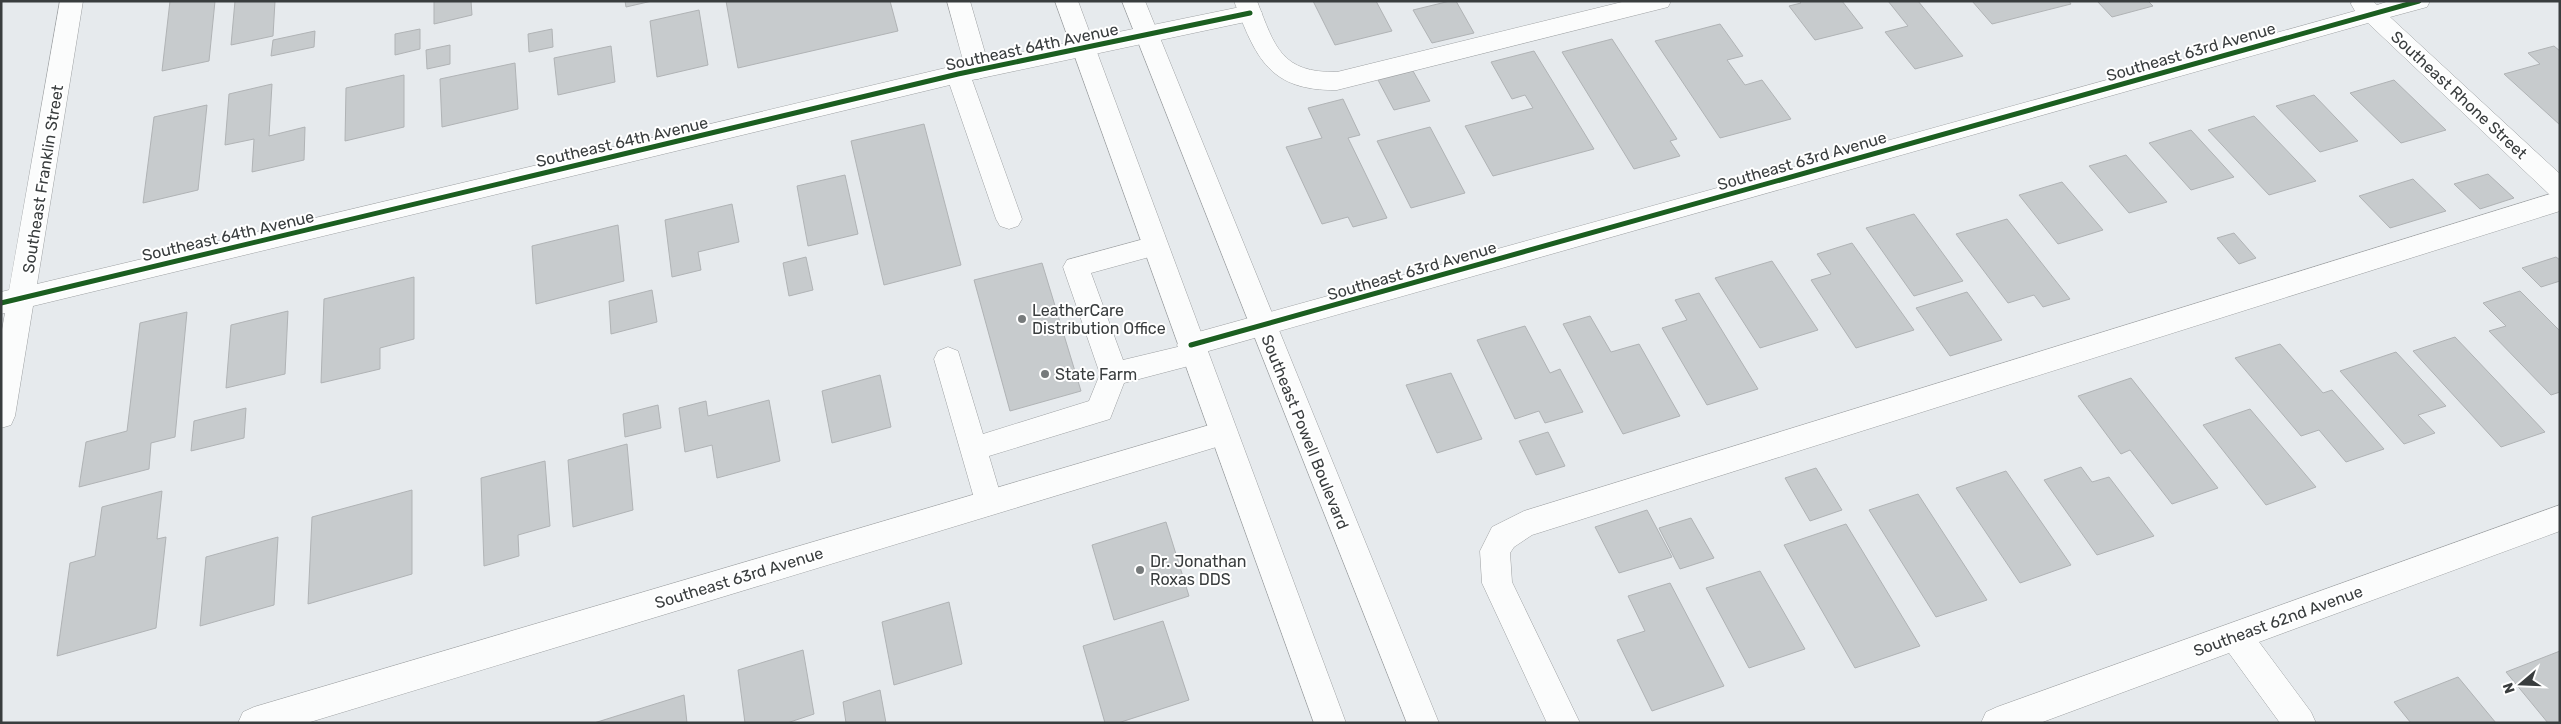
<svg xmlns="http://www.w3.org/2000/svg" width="2561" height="724" viewBox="0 0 2561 724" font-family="Rubik,sans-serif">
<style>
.building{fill:#c7cbcd;stroke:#b0b3b5}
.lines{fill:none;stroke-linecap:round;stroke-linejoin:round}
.service-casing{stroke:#9ea1a3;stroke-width:1}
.minor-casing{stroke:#9ea1a3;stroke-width:1}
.primary-casing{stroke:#9ea1a3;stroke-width:1}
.service{fill:#fbfcfc;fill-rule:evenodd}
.minor{fill:#fbfcfc;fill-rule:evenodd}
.primary{fill:#fbfcfc;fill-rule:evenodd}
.cycleway-casing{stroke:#fff;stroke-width:8}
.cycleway{stroke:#1b5e20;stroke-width:5}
.poi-dot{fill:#767a7b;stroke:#fff;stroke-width:2}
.labels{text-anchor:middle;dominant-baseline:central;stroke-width:4;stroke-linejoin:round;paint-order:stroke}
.street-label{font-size:16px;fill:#393d3e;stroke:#fff}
.poi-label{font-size:16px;fill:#393d3e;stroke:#fff;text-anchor:start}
</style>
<rect width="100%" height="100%" fill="#e6eaed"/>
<g class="building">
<polygon points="170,1 215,1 209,61 162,71"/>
<polygon points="235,1 275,1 273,36 231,45"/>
<polygon points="434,1 471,1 472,15 434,24"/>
<polygon points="625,1 652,1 626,7"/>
<polygon points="726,1 890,1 898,31 738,68"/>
<polygon points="1313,1 1376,1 1392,31 1335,45"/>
<polygon points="1450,1 1456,1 1474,33 1432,43 1413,10"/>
<polygon points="1799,1 1842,1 1863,28 1815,40 1789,6 1801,3"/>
<polygon points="1888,1 1918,1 1963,56 1915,69 1885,32 1908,26"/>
<polygon points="1972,1 2069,1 2071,4 1992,24"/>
<polygon points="2097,1 2148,1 2153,6 2112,17"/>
<polygon points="699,10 708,65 657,77 650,21"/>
<polygon points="1720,24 1743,56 1727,60 1745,85 1762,80 1791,119 1720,138 1655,41"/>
<polygon points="420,29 420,49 395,55 395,34"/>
<polygon points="552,29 553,47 529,52 528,34"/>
<polygon points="315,31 314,47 271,56 273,40"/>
<polygon points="1612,39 1677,139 1670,141 1680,156 1634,169 1562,52"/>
<polygon points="450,45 450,64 427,69 426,50"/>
<polygon points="611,46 615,82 558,95 554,58"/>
<polygon points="2554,46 2560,51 2560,125 2504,74 2540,64 2528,53"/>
<polygon points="1534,51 1594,149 1493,176 1465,126 1533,108 1525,95 1512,99 1491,62"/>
<polygon points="515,63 518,109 442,127 440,79"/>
<polygon points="1413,71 1430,101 1394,110 1378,80"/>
<polygon points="404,75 404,127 345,141 346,88"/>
<polygon points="2394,80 2446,130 2401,143 2350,93"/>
<polygon points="272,84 269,136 305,127 304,160 252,172 254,139 225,145 229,94"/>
<polygon points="2314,95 2358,141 2320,152 2276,106"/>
<polygon points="1343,99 1360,135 1348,138 1387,218 1353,227 1348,217 1322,224 1286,147 1322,138 1308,108"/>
<polygon points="207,105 198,190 143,203 154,117"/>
<polygon points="2254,116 2316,181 2269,195 2208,130"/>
<polygon points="924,124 961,265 884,285 851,141"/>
<polygon points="1430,127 1465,193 1411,208 1377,141"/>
<polygon points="2191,130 2234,177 2191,190 2149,143"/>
<polygon points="2126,155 2167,202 2129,213 2089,166"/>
<polygon points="2488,174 2514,198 2480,209 2454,184"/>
<polygon points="845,175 858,234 808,246 797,186"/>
<polygon points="2413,179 2446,211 2390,228 2359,196"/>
<polygon points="2062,182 2103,230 2058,244 2019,195"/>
<polygon points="732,204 739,242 698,252 701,270 672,277 665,220"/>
<polygon points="1914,214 1963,281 1914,296 1866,228"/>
<polygon points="2007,219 2070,299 2043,307 2034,295 2008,303 1956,234"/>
<polygon points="618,225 624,281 536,304 532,246"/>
<polygon points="2234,233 2256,258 2239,264 2217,238"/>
<polygon points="1852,243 1914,330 1856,348 1811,280 1831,274 1817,254"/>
<polygon points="806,257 813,290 789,296 783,263"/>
<polygon points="2556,257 2560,260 2560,281 2541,287 2522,268"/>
<polygon points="1772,261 1818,330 1760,348 1715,278"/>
<polygon points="1042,263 1081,391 1010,411 974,280"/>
<polygon points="414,277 414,339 380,348 380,369 321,383 324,299"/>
<polygon points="652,290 657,322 611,334 609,301"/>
<polygon points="2520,291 2560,331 2560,392 2551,395 2489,331 2506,326 2483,303"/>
<polygon points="1967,292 2002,340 1950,356 1916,308"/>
<polygon points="1699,293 1758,389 1707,405 1662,328 1687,320 1675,300"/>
<polygon points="288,311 285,374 226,388 231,325"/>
<polygon points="187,312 175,437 151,443 149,469 79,487 86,442 127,431 140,323"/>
<polygon points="1590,316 1611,352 1639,344 1680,416 1623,434 1563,324"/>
<polygon points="1525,326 1550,373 1560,369 1583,412 1545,423 1539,411 1515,419 1477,340"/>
<polygon points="2455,337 2545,432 2501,447 2413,351"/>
<polygon points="2280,344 2323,393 2332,390 2384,449 2346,462 2319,430 2301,436 2235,358"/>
<polygon points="2396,352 2446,406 2418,415 2435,433 2404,444 2340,371"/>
<polygon points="1451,373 1482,439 1437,453 1406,385"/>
<polygon points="880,375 891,427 832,443 822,391"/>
<polygon points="2131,378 2218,488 2172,504 2130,450 2121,454 2078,396"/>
<polygon points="769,400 780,461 717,478 712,445 685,452 679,408 706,401 708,416"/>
<polygon points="658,405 661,428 625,437 623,414"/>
<polygon points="246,408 244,438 191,451 194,421"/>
<polygon points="2250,409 2316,487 2266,505 2203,425"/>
<polygon points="1548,432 1565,466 1536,475 1519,441"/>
<polygon points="627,444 633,510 573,527 568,460"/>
<polygon points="545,461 550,526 518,535 519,556 484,566 481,478"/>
<polygon points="2081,467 2092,482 2109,477 2154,536 2097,555 2044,480"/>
<polygon points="1816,468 1842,510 1810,521 1785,478"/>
<polygon points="2006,471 2071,565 2020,583 1956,488"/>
<polygon points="412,490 412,574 308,604 312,517"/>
<polygon points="162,491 157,539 166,537 156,628 57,656 70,563 95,556 102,507"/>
<polygon points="1918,494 1987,600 1936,617 1869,510"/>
<polygon points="1647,510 1672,557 1619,573 1595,527"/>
<polygon points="1691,518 1714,558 1680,569 1659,528"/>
<polygon points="1166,522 1189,596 1114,620 1092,545"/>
<polygon points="1846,524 1920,646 1855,668 1784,545"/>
<polygon points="278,537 274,605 200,626 206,557"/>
<polygon points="1760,571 1805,649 1749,668 1706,588"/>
<polygon points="1670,583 1724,686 1652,711 1617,640 1645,631 1628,596"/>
<polygon points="949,602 962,664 894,685 882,622"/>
<polygon points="1163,621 1189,700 1118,723 1105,723 1083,646"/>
<polygon points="803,650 814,714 787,723 745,723 738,670"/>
<polygon points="2560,651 2560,723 2548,723 2506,672"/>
<polygon points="2458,677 2496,723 2411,723 2394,702"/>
<polygon points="880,690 886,723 846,723 843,702"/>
<polygon points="684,695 687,723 594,723"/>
</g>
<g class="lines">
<g class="service-casing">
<g id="service">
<polygon points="947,1 970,1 990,70 986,76 978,79 971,77 1022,219 1018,226 1009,229 1000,226 996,219 946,74 950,68 958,65 965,68"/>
<path d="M1234,1H1257C1275,47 1281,73 1337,72L1626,1H1671L1668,7L1660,9L1337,90C1269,91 1256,58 1234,1Z"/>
<polygon points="2560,191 2560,211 1532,535 1514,547 1510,553 1512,582 1580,723 1547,723 1482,583 1480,551 1492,527 1524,511"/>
<polygon points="1155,236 1164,239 1168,246 1164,253 1091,273 1123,360 1194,343 1204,346 1208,354 1204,362 1124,383 1110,419 989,456 1003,503 998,512 988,516 978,512 934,359 938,351 948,347 958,351 983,434 1089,401 1100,374 1063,267 1067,260"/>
</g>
</g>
<g class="minor-casing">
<g id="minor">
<polygon points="60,1 83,1 37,284 958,65 1250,5 1258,7 1262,13 1258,19 1250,21 958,83 33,306 15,416 11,425 1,428 1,335 5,313 1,314 1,292 9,290"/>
<polygon points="2352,1 2373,1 2377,5 2389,1 2430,1 2427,7 2390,17 2560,174 2560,199 2551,196 2368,23 1191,356 1181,353 1177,345 1181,337 1191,334 2355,11 2351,4"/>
<polygon points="1223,421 1233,424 1237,433 1233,442 1223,445 307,723 238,723 243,712 254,707"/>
<polygon points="2560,505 2560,531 2259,642 2311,712 2316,723 2280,723 2229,653 2040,723 1981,723 1986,712 1997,707"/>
</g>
</g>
<g class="primary-casing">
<g id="primary">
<polygon points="1055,1 1078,1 1346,723 1314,723"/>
<polygon points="1122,1 1145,1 1439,723 1407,723"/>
</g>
</g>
<use href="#service" class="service"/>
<use href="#minor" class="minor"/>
<use href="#primary" class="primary"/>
<g class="cycleway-casing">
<g id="cycleway">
<polyline points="1,303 958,74 1250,13"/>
<polyline points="1191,345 2419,1"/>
</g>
</g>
<use href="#cycleway" class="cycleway"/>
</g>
<g class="poi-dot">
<circle cx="1022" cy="319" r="5"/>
<circle cx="1045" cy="374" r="5"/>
<circle cx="1140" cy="570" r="5"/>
</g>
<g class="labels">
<g class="street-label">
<text transform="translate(1032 47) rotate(-12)">Southeast 64th Avenue</text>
<text transform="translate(2191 52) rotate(-16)">Southeast 63rd Avenue</text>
<text transform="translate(2459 95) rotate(43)">Southeast Rhone Street</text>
<text transform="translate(622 142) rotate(-13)">Southeast 64th Avenue</text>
<text transform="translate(1802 161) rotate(-16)">Southeast 63rd Avenue</text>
<text transform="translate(43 179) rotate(-81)">Southeast Franklin Street</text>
<text transform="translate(228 236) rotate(-13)">Southeast 64th Avenue</text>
<text transform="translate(1412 271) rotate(-16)">Southeast 63rd Avenue</text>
<text transform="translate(1305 432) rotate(68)">Southeast Powell Boulevard</text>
<text transform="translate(739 578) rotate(-17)">Southeast 63rd Avenue</text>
<text transform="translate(2278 621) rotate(-20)">Southeast 62nd Avenue</text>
</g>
<g class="poi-label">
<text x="1032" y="310">LeatherCare<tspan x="1032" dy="18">Distribution Office</tspan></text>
<text x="1055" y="374">State Farm</text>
<text x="1150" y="561">Dr. Jonathan<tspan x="1150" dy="18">Roxas DDS</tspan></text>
</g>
</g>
<rect width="2561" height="724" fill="none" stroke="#393d3e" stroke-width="5"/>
<g transform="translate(2521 684) rotate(251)" stroke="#ffffff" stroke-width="4" paint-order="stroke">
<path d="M0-4L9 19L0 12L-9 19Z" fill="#393d3e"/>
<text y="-8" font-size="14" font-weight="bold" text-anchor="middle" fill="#393d3e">N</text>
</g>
</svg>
